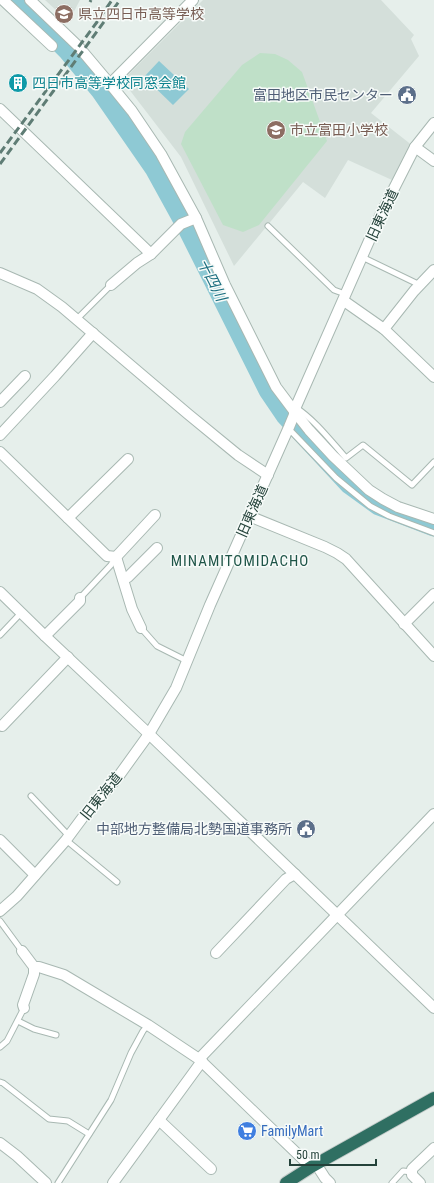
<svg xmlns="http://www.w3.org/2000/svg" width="434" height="1183" viewBox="0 0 434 1183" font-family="'Roboto Condensed','Noto Sans JP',sans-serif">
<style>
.built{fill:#d4dfda}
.green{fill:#bfe0c8}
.water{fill:#8ec9d4}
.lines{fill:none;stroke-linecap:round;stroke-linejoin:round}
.river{stroke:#8ec9d4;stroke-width:21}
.lane-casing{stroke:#a8b8b2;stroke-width:7}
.street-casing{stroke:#a8b8b2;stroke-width:12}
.highway-casing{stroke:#c2cac8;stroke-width:14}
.lane{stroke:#fff;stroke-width:5}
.street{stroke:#fff;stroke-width:10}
.highway{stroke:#2f6f62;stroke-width:12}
.rail{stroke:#5f7d75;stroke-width:3;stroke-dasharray:8 4;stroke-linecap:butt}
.labels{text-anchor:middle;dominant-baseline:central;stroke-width:3;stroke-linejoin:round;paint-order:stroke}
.education-label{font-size:14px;fill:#785e54;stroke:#f7fbf9;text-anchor:start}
.culture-label{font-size:14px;fill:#0d838f;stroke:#f7fbf9;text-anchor:start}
.service-label{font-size:14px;fill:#4e5e75;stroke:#f7fbf9;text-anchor:end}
.street-label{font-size:14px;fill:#24423a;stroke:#f7fbf9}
.shop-label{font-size:14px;fill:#366cbe;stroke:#f7fbf9;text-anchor:start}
.water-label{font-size:15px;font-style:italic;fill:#1c6f80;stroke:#f7fbf9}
.neighbourhood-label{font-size:15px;letter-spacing:1px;fill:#1f5548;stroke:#f7fbf9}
</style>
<rect width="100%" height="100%" fill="#e6efeb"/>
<g class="built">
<polygon points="45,0 80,0 70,19 64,24 56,17 56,10"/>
<polygon points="203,0 381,0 414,35 411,39 419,56 371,113 413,146 392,180 348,160 325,198 303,182 234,266 181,157 125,84 125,78"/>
</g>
<polygon class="green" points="260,53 275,54 288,60 302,72 327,141 259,225 243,232 223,225 181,144 185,132 242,65"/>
<polygon class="water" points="159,61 189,89 173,105 144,77"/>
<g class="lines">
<polyline class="river" points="18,0 68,50 101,90 155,168 188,228 269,390 286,415 350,484 379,505 434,526"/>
<g class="lane-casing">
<g id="lane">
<polyline points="268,226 334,290 345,294"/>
<polyline points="362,257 420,285"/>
<polyline points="77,319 111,285"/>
<path d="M295,407C315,420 330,440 346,458L363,445L412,485L434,462"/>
<polyline points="288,428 336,478 370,506 389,516 434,533"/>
<polyline points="80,598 111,565 115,558"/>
<polyline points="141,628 157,646 187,661"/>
<polyline points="0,635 21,613"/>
<polyline points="31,796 69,836"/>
<polyline points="66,840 117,882"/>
<polyline points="0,921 22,951"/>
<polyline points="18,1021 34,1029 56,1035"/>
<polyline points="0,1047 7,1041 24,1008"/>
<polyline points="0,1082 3,1083 49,1119 68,1121 89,1134"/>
<polyline points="58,1183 111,1100 131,1053 143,1031 148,1025"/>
<polyline points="392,1183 403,1171 412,1172"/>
</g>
</g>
<g class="street-casing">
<g id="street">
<polyline points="3,0 52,46"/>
<polyline points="30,0 78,46 110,84 132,111 161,154 196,218 225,285 276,387 294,411 309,430 333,456 369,490 383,499 398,507 434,519"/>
<polyline points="110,84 193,0"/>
<polyline points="0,109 151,254"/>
<polyline points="415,147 434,161"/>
<polyline points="0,273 37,289 62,307 188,414 238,455 268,475"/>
<polyline points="111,285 137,263 151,254 181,224 196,218"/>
<polyline points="344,301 384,329 434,377"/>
<polyline points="384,329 414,291 434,270"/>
<polyline points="0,402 25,376"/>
<polyline points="0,435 55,376 93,333"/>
<polyline points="0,452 107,556 116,557 132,609 141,628"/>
<polyline points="249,516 325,547 337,553 346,559 434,656"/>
<polyline points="68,518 128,459"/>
<polyline points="116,557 155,515"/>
<polyline points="123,579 128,577 157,548"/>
<polyline points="0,592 45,636 149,734 434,1008"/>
<polyline points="404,624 434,594"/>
<polyline points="45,636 80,601 80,598"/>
<polyline points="2,726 68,657"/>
<polyline points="0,840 35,875"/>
<polyline points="0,911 17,896 66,840 86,813 118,777 149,734 176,688 210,605 289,427 294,415 294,411 380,216 415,147 434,123"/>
<polyline points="22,951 34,967 39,967 64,975 148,1025 199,1059 311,1167"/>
<polyline points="216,953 286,879 295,874"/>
<polyline points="24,1008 23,1005 34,974 34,967"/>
<polyline points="199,1059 434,814"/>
<polyline points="159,1120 211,1169"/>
<polyline points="0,1143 17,1156 46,1183"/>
<polyline points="316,1164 325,1178 330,1183"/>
<polyline points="113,1183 202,1061"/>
<polyline points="420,1183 412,1175 412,1169 434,1148"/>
</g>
</g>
<g class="highway-casing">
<polyline id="highway" points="286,1183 311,1167 434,1098"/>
</g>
<use href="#lane" class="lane"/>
<use href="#street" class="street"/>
<use href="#highway" class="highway"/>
<g class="rail">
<polyline points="90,2 91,0"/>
<polyline points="0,153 97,22 112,0"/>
<polyline points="0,164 120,0"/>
</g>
</g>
<defs>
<g id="school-disc" transform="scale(1)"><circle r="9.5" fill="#8d6e63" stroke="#f7fbf9"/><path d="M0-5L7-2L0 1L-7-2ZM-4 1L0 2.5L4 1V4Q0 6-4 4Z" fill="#fff"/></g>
<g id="building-disc" transform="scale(1)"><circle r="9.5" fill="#0f9aa8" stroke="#f7fbf9"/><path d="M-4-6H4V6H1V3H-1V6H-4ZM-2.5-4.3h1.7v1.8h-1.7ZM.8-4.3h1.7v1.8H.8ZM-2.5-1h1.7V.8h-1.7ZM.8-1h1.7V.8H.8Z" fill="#fff"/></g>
<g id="civic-disc" transform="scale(1)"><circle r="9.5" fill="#5c6f8a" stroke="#f7fbf9"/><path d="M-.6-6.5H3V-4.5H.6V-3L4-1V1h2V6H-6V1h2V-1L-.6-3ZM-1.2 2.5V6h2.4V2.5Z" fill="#fff"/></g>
<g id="supermarket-disc" transform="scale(1)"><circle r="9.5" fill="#3f7fe0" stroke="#f7fbf9"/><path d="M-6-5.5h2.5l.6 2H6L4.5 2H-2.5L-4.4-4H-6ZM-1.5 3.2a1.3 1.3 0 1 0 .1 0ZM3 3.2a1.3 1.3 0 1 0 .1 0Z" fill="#fff"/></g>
</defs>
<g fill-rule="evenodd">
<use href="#school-disc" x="64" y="14"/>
<use href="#building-disc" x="18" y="83"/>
<use href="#civic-disc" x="407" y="95"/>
<use href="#school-disc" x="276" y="130"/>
<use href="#civic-disc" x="306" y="829"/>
<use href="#supermarket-disc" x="247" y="1131"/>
</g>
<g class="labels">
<g class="education-label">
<text x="78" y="14">県立四日市高等学校</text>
<text x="290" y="130">市立富田小学校</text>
</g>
<g class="culture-label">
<text x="32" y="83">四日市高等学校同窓会館</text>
</g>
<g class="service-label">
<text x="393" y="95">富田地区市民センター</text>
<text x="292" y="829">中部地方整備局北勢国道事務所</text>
</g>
<g class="street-label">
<text transform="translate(382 215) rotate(-65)">旧東海道</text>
<text transform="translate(252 511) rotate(-66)">旧東海道</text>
<text transform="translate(101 796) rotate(-51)">旧東海道</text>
</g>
<g class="shop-label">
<text x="261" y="1131">FamilyMart</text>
</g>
<g class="water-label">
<text transform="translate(212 280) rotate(63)">十四川</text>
</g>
<g class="neighbourhood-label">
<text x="240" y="561">MINAMITOMIDACHO</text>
</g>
</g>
<path d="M290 1159v6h86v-6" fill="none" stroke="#24423a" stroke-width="2"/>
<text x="296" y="1159" font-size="12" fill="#24423a" stroke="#f7fbf9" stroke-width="3" paint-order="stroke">50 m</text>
</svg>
